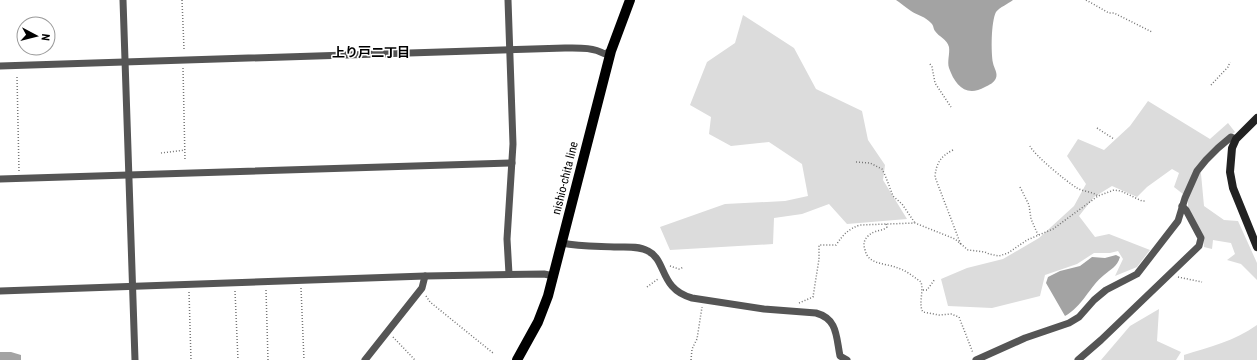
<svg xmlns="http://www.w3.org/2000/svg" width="1257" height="360" viewBox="0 0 1257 360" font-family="'Roboto Condensed','Noto Sans JP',sans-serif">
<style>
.green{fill:#dcdcdc}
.water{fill:#a3a3a3}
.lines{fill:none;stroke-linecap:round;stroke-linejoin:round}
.path{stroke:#777;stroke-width:1.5;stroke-dasharray:1 2;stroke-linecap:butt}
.street{stroke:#555;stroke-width:7}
.secondary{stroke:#222;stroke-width:8}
.primary{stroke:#000;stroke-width:10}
.labels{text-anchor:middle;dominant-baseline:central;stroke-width:3;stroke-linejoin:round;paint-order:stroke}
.street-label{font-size:12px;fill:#000;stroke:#fff}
.neighbourhood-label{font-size:13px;font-weight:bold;fill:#000;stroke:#fff}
</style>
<rect width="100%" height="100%" fill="#fff"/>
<g class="green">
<polygon points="743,15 794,48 816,89 862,111 868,140 885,165 883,180 907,219 847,224 829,204 802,214 774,218 773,244 670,250 660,227 725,204 785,201 808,196 802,164 769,142 731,146 709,134 711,117 690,105 707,62 735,43"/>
<polygon points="1148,101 1210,139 1228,123 1235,132 1200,163 1204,206 1224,220 1238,221 1257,263 1257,280 1241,264 1227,260 1235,254 1231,243 1213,240 1212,249 1204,247 1203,237 1188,208 1188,198 1174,187 1179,173 1172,169 1147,187 1137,197 1112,186 1094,197 1079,216 1095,237 1109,234 1150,250 1137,267 1115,276 1123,259 1118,251 1110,253 1094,253 1077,264 1045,275 1040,296 992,308 948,306 941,279 967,268 1003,259 1039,238 1074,206 1086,184 1067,156 1078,139 1104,150 1130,126"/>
<polygon points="1159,309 1157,341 1181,352 1176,360 1101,360 1130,326"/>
<path d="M1257,325V360H1184V355C1209,347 1235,341 1257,325Z"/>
</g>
<g class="water">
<path d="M896,0H1013C1008,4 1000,7 996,12C991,22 991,52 993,63C994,68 998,73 996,78C994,83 989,85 985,87C966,98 955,85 949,68C947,61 950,54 949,47C947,39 939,37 935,31C933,28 934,26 931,23C926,17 917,15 911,11C905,7 901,3 896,0Z"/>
<path d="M1116,255L1120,257C1117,267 1111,269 1104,275C1090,286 1082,307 1065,316L1046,283L1048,277L1060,271L1080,266L1092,257L1105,258Z"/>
<polygon points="0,352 11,352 21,355 21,360 0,360"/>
</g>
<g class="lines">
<g class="path">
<polyline points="182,0 184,49"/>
<polyline points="1086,0 1109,13 1114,13 1152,32"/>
<polyline points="930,64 932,67 935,83 951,107"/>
<polyline points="183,68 185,160"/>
<polyline points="17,77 19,171"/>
<polyline points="1211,85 1228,67 1230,62"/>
<polyline points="1097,128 1114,139"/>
<path d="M1030,146C1034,155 1067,182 1077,188C1084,192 1092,191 1098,196"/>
<path d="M953,150C941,156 936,163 935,177L961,245"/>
<polyline points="161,153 185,150"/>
<polyline points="856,162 870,163 882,169 885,175 893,196 902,204 915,223"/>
<polyline points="1020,187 1029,205 1031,219 1038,235"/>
<path d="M886,224L887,227C882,232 875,229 868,236C864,240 863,244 865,250C868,265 886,263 898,268C907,271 914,277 921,282C924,292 918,304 923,312L939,315L951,314L959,317L973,353"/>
<polyline points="670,266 679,269 684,267"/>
<polyline points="1178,277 1202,282"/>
<polyline points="647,287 658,279"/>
<polyline points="301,288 304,360"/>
<polyline points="266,290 268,360"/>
<polyline points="923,290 927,290 935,279"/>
<polyline points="235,291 238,360"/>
<polyline points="189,292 191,360"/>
<polyline points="426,296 430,302 493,353"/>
<path d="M799,303L813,297L819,259V245H836C843,235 848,229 860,225L915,223L955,239L968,250L985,252L989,254L999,256L1008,253L1027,240L1053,229L1098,196L1114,190L1121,191L1142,201H1146"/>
<polyline points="393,337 415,360"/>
<polyline points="691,360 692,349 697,339 702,307"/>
</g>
<g class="street">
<polyline points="123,0 135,360"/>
<polyline points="508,0 513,144 507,239 509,274"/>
<path d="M0,66L565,48C579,48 592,47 605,54L611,51"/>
<polyline points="0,179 512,163"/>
<path d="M562,243C580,247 599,246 617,247C627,247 639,246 648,251C667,260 659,289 692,298L764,309L816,313C838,319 836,337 840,356L847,360"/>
<polyline points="0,291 425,276 544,274 554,276"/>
<polyline points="365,360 422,288 425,276"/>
<polyline points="976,360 1025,338 1069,323 1079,317 1094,300 1106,290 1137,274 1178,221 1185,198 1197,171 1206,160 1218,148 1231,137 1236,139"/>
<polyline points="1078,360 1101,340 1199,246 1201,238 1186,210 1182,206"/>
</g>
<polyline class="secondary" points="1257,118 1236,139 1232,148 1230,172 1233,188 1257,247"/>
<polyline class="primary" points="517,360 538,322 548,296 611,51 630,0"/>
</g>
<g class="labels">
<g class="street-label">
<text transform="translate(565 178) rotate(-76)">nishio-chita line</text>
</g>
<g class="neighbourhood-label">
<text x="371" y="52">上り戸二丁目</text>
</g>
</g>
<g transform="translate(36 36) rotate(97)"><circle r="19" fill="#ffffff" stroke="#999999"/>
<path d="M0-3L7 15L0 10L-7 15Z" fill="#000000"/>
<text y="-6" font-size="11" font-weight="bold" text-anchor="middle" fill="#000000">N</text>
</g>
</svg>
